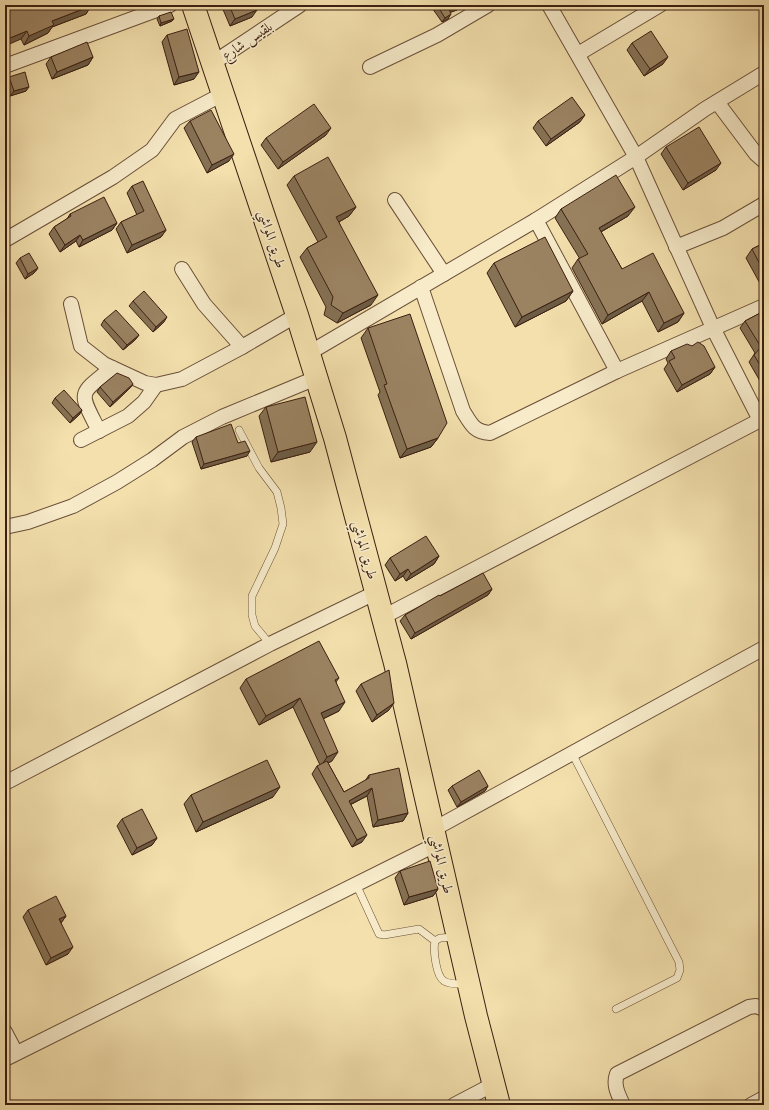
<svg xmlns="http://www.w3.org/2000/svg" width="769" height="1110" font-family="Cardo,Amiri,serif">
<rect width="100%" height="100%" fill="#f3e0ad"/>
<filter id="stains"><feTurbulence type="fractalNoise" baseFrequency=".005" numOctaves="4"/><feColorMatrix values="0 0 0 0 .2 0 0 0 0 .09 0 0 0 0 .02 0 0 0 .5 -.17"/></filter>
<radialGradient id="worn" r=".72"><stop offset=".6" stop-color="#630" stop-opacity="0"/><stop offset="1" stop-color="#630" stop-opacity=".3"/></radialGradient>
<g fill="none" stroke-linecap="round" stroke-linejoin="round">
<defs>
<g id="service">
<polyline points="239,430 259,468 277,492 281,508 283,524 275,548 252,596 252,615 255,626 270,644"/>
<polyline points="572,753 679,962 680,970 677,978 616,1009"/>
<polyline points="356,884 379,934 384,935 419,929 435,941 440,938 456,937"/>
<path d="M435,941c-2,9 1,35 9,40 6,4 16,3 23,3"/>
</g>
<g id="minor">
<polyline points="549,5 636,157 713,328 760,420"/>
<polyline points="578,54 660,5"/>
<polyline points="213,63 300,5"/>
<polyline points="5,66 170,5"/>
<polyline points="370,67 437,35 488,5"/>
<polyline points="717,102 756,154 764,161"/>
<polyline points="395,200 444,274"/>
<polyline points="536,220 617,371"/>
<polyline points="5,240 113,177 152,150 175,119 223,94"/>
<polyline points="676,247 723,228 764,204"/>
<polyline points="182,269 204,304 242,347"/>
<path d="M421,287l42,124c8,13 11,21 27,22l127,-62 147,-65"/>
<polyline points="71,304 81,346 104,364 145,383 156,385 182,379 242,347 297,315"/>
<polyline points="309,353 536,220 636,157 705,109 764,73"/>
<path d="M99,431c-20,-40 -22,-35 13,-63"/>
<polyline points="81,440 128,416 144,402 156,385"/>
<polyline points="5,527 28,522 73,506 117,482 152,460 183,437 222,417 316,378"/>
<polyline points="383,617 764,418"/>
<polyline points="5,783 270,644 377,592"/>
<polyline points="434,829 764,648"/>
<polyline points="5,1032 16,1053"/>
<polyline points="5,1059 437,844"/>
<polyline points="454,1105 494,1084"/>
<path d="M623,1105c-5,-11 -10,-20 -6,-31l132,-67 7,-1 8,3"/>
<polyline points="751,1105 764,1098"/>
</g>
<polyline id="primary" points="193,5 297,315 335,438 395,663 476,1016 499,1105"/>
</defs>
<use href="#service" stroke="#6a4f38" stroke-width="8"/>
<use href="#minor" stroke="#6a4f38" stroke-width="16"/>
<use href="#primary" stroke="#3c1f11" stroke-width="24"/>
<use href="#service" stroke="#f7ebca" stroke-width="7"/>
<use href="#minor" stroke="#f7ebca" stroke-width="14"/>
<use href="#primary" stroke="#f3e0ad" stroke-width="22"/>
</g>
<g fill="#857154" stroke="#3c1f11">
<polygon points="21,5 91,6 86,14 52,27 48,33 24,45 21,39"/>
<polygon points="224,5 255,5 252,17 230,26 222,7"/>
<polygon points="430,5 460,5 457,10 450,12 448,19 442,22"/>
<polygon points="159,16 174,19 172,21 160,26 157,19"/>
<polygon points="167,35 194,79 174,85 162,42"/>
<polygon points="632,43 663,64 644,76 627,50"/>
<polygon points="51,57 93,57 88,65 52,79 46,64"/>
<polygon points="9,77 26,91 10,96 6,81"/>
<polygon points="190,121 229,161 207,173 184,128"/>
<polygon points="538,121 580,122 546,146 533,128"/>
<polygon points="326,135 278,169 261,145 266,138"/>
<polygon points="666,147 716,170 683,190 661,154"/>
<polygon points="294,176 356,207 349,216 339,222 371,305 337,323 324,315 326,307 300,257 307,248 318,242 287,185"/>
<polygon points="132,186 166,230 161,237 127,253 116,229 121,222 137,215 127,193"/>
<polygon points="561,209 628,216 601,232 622,269 684,313 678,322 658,332 642,301 602,324 572,268 578,259 580,259 555,218"/>
<polygon points="70,214 117,223 112,230 79,247 76,241 60,252 49,234 54,227 67,219"/>
<polygon points="764,243 764,288 763,289 746,258 752,249"/>
<polygon points="20,258 38,268 34,273 25,279 16,263"/>
<polygon points="494,263 573,291 566,301 515,327 487,273"/>
<polygon points="133,301 164,322 153,332 129,306"/>
<polygon points="764,311 764,388 749,362 755,353 740,328 745,321"/>
<polygon points="104,320 139,335 135,340 123,350 101,325"/>
<polygon points="368,328 438,438 431,447 400,458 378,395 380,392 361,338"/>
<polygon points="671,351 715,367 710,374 677,392 664,369 668,363 666,359"/>
<polygon points="133,384 130,388 110,407 97,392 100,387"/>
<polygon points="55,398 82,410 79,415 70,423 52,403"/>
<polygon points="266,407 310,452 271,462 259,416"/>
<polygon points="196,437 238,443 247,456 201,469 192,442"/>
<polygon points="439,556 434,564 406,581 403,576 395,581 385,565 390,558"/>
<polygon points="492,589 488,595 411,639 400,621 405,615 440,596"/>
<polygon points="339,678 336,682 339,711 323,719 332,761 328,763 344,792 365,781 369,775 408,813 403,821 373,827 367,796 350,805 362,842 352,847 312,774 317,766 320,765 293,707 259,725 240,688 246,679"/>
<polygon points="361,684 389,710 372,722 356,691"/>
<polygon points="452,786 488,786 485,791 457,807 448,790"/>
<polygon points="191,795 273,797 196,832 184,804"/>
<polygon points="122,819 157,838 152,845 132,855 117,826"/>
<polygon points="400,871 438,889 433,896 404,905 395,878"/>
<polygon points="28,910 66,916 61,923 68,954 46,965 23,917"/>
</g>
<g fill="#6c5c45" stroke="#3c1f11">
<polygon points="460,5 457,10 446,14 449,9"/>
<polygon points="91,6 86,14 52,27 48,33 24,45 29,36 52,21"/>
<polygon points="257,10 252,17 230,26 235,19"/>
<polygon points="451,14 448,19 442,22 445,18"/>
<polygon points="174,19 172,21 160,26 161,23"/>
<polygon points="27,31 21,39 5,46 5,40"/>
<polygon points="93,57 88,65 52,79 57,72"/>
<polygon points="668,57 663,64 644,76 650,69"/>
<polygon points="199,72 194,79 174,85 179,77"/>
<polygon points="29,87 26,91 10,96 14,91"/>
<polygon points="585,115 580,122 546,146 551,139"/>
<polygon points="331,128 326,135 278,169 283,162"/>
<polygon points="234,154 229,161 207,173 212,165"/>
<polygon points="721,163 716,170 683,190 688,183"/>
<polygon points="356,207 349,216 330,227 336,217"/>
<polygon points="635,207 628,216 592,237 599,228"/>
<polygon points="117,223 112,230 79,247 83,240"/>
<polygon points="166,230 161,237 127,253 132,245"/>
<polygon points="80,235 76,241 60,252 65,245"/>
<polygon points="38,268 34,273 25,279 28,274"/>
<polygon points="573,291 566,301 515,327 522,317"/>
<polygon points="649,292 642,301 602,324 608,315"/>
<polygon points="378,295 371,305 337,323 343,313"/>
<polygon points="684,313 678,322 658,332 664,323"/>
<polygon points="167,317 164,322 153,332 156,327"/>
<polygon points="139,335 135,340 123,350 127,345"/>
<polygon points="715,367 710,374 677,392 682,385"/>
<polygon points="133,384 130,388 110,407 113,402"/>
<polygon points="82,410 79,415 70,423 73,418"/>
<polygon points="438,438 431,447 400,458 407,449"/>
<polygon points="317,442 310,452 271,462 278,452"/>
<polygon points="250,451 247,456 201,469 204,464"/>
<polygon points="439,556 434,564 406,581 411,574"/>
<polygon points="408,569 403,576 395,581 400,574"/>
<polygon points="492,589 488,595 411,639 415,633"/>
<polygon points="300,698 293,707 259,725 266,716"/>
<polygon points="345,702 339,711 314,723 321,713"/>
<polygon points="394,703 389,710 372,722 377,715"/>
<polygon points="338,752 332,761 321,766 327,757"/>
<polygon points="488,786 485,791 457,807 461,802"/>
<polygon points="280,787 273,797 196,832 203,822"/>
<polygon points="372,788 367,796 343,808 349,801"/>
<polygon points="408,813 403,821 373,827 378,820"/>
<polygon points="367,835 362,842 352,847 357,840"/>
<polygon points="157,838 152,845 132,855 137,848"/>
<polygon points="438,889 433,896 404,905 409,897"/>
<polygon points="66,916 61,923 59,919"/>
<polygon points="73,947 68,954 46,965 51,958"/>
</g>
<g fill="#9b8362" stroke="#3c1f11">
<polygon points="21,5 91,5 91,6 52,21 54,25 29,36 27,31 5,40 5,12"/>
<polygon points="229,5 255,5 257,10 235,19"/>
<polygon points="437,5 460,5 449,9 451,14 445,18"/>
<polygon points="171,12 174,19 161,23 159,16"/>
<polygon points="187,29 199,72 179,77 167,35"/>
<polygon points="651,31 668,57 650,69 632,43"/>
<polygon points="87,42 93,57 57,72 51,57"/>
<polygon points="25,72 29,87 14,91 9,77"/>
<polygon points="572,97 585,115 551,139 538,121"/>
<polygon points="314,104 331,128 283,162 266,138"/>
<polygon points="211,110 234,154 212,165 190,121"/>
<polygon points="699,127 721,163 688,183 666,147"/>
<polygon points="328,157 356,207 336,217 378,295 343,313 331,305 333,297 307,248 327,237 294,176"/>
<polygon points="616,175 635,207 599,228 622,269 653,253 684,313 664,323 649,292 608,315 578,259 588,254 561,209"/>
<polygon points="143,181 166,230 132,245 121,222 144,211 132,186"/>
<polygon points="104,197 117,223 83,240 80,235 65,245 54,227 71,216 70,214"/>
<polygon points="545,237 573,291 522,317 494,263"/>
<polygon points="764,243 764,272 752,249"/>
<polygon points="29,253 38,268 28,274 20,258"/>
<polygon points="144,291 167,317 156,327 133,301"/>
<polygon points="116,310 139,335 127,345 104,320"/>
<polygon points="764,311 764,372 754,355 761,347 745,321"/>
<polygon points="410,314 447,423 438,438 407,449 384,385 387,384 368,328"/>
<polygon points="698,342 704,346 715,367 682,385 669,361 675,358 671,351 687,344 692,346"/>
<polygon points="117,373 129,378 133,384 113,402 100,387"/>
<polygon points="64,390 82,410 73,418 55,398"/>
<polygon points="305,397 317,442 278,452 266,407"/>
<polygon points="231,424 238,443 245,441 250,451 204,464 196,437"/>
<polygon points="426,536 439,556 411,574 408,569 400,574 390,558"/>
<polygon points="483,573 492,589 415,633 405,615 439,595 440,596"/>
<polygon points="319,641 339,678 335,680 345,702 321,713 338,752 327,757 300,698 266,716 246,679"/>
<polygon points="389,670 394,703 377,715 361,684"/>
<polygon points="267,760 280,787 203,822 191,795"/>
<polygon points="327,761 344,792 369,778 369,775 399,768 408,813 378,820 372,788 349,801 367,835 357,840 317,766"/>
<polygon points="479,770 488,786 461,802 452,786"/>
<polygon points="142,809 157,838 137,848 122,819"/>
<polygon points="430,861 438,889 409,897 400,871"/>
<polygon points="56,896 66,916 59,919 73,947 51,958 28,910"/>
</g>
<g text-anchor="middle" dominant-baseline="central" stroke-width="3" stroke-linejoin="round" paint-order="stroke">
<g font-size="14" fill="#3c1f11" stroke="#f7ebca">
<text transform="translate(247 41) rotate(-34)">بلقيس شارع</text>
<text transform="translate(272 239) rotate(72)">طريق المواشي</text>
<text transform="translate(365 550) rotate(75)">طريق المواشي</text>
<text transform="translate(442 864) rotate(77)">طريق المواشي</text>
</g>
</g>
<rect width="769" height="1110" fill="none" stroke="#f3e0ad" stroke-width="20"/>
<rect x="6" y="6" width="757" height="1098" fill="none" stroke="#3c1f11" stroke-width="2"/>
<rect x="10" y="10" width="749" height="1090" fill="none" stroke="#3c1f11"/>
<rect width="100%" height="100%" filter="url(#stains)"/>
<rect width="100%" height="100%" fill="url(#worn)"/>
</svg>
